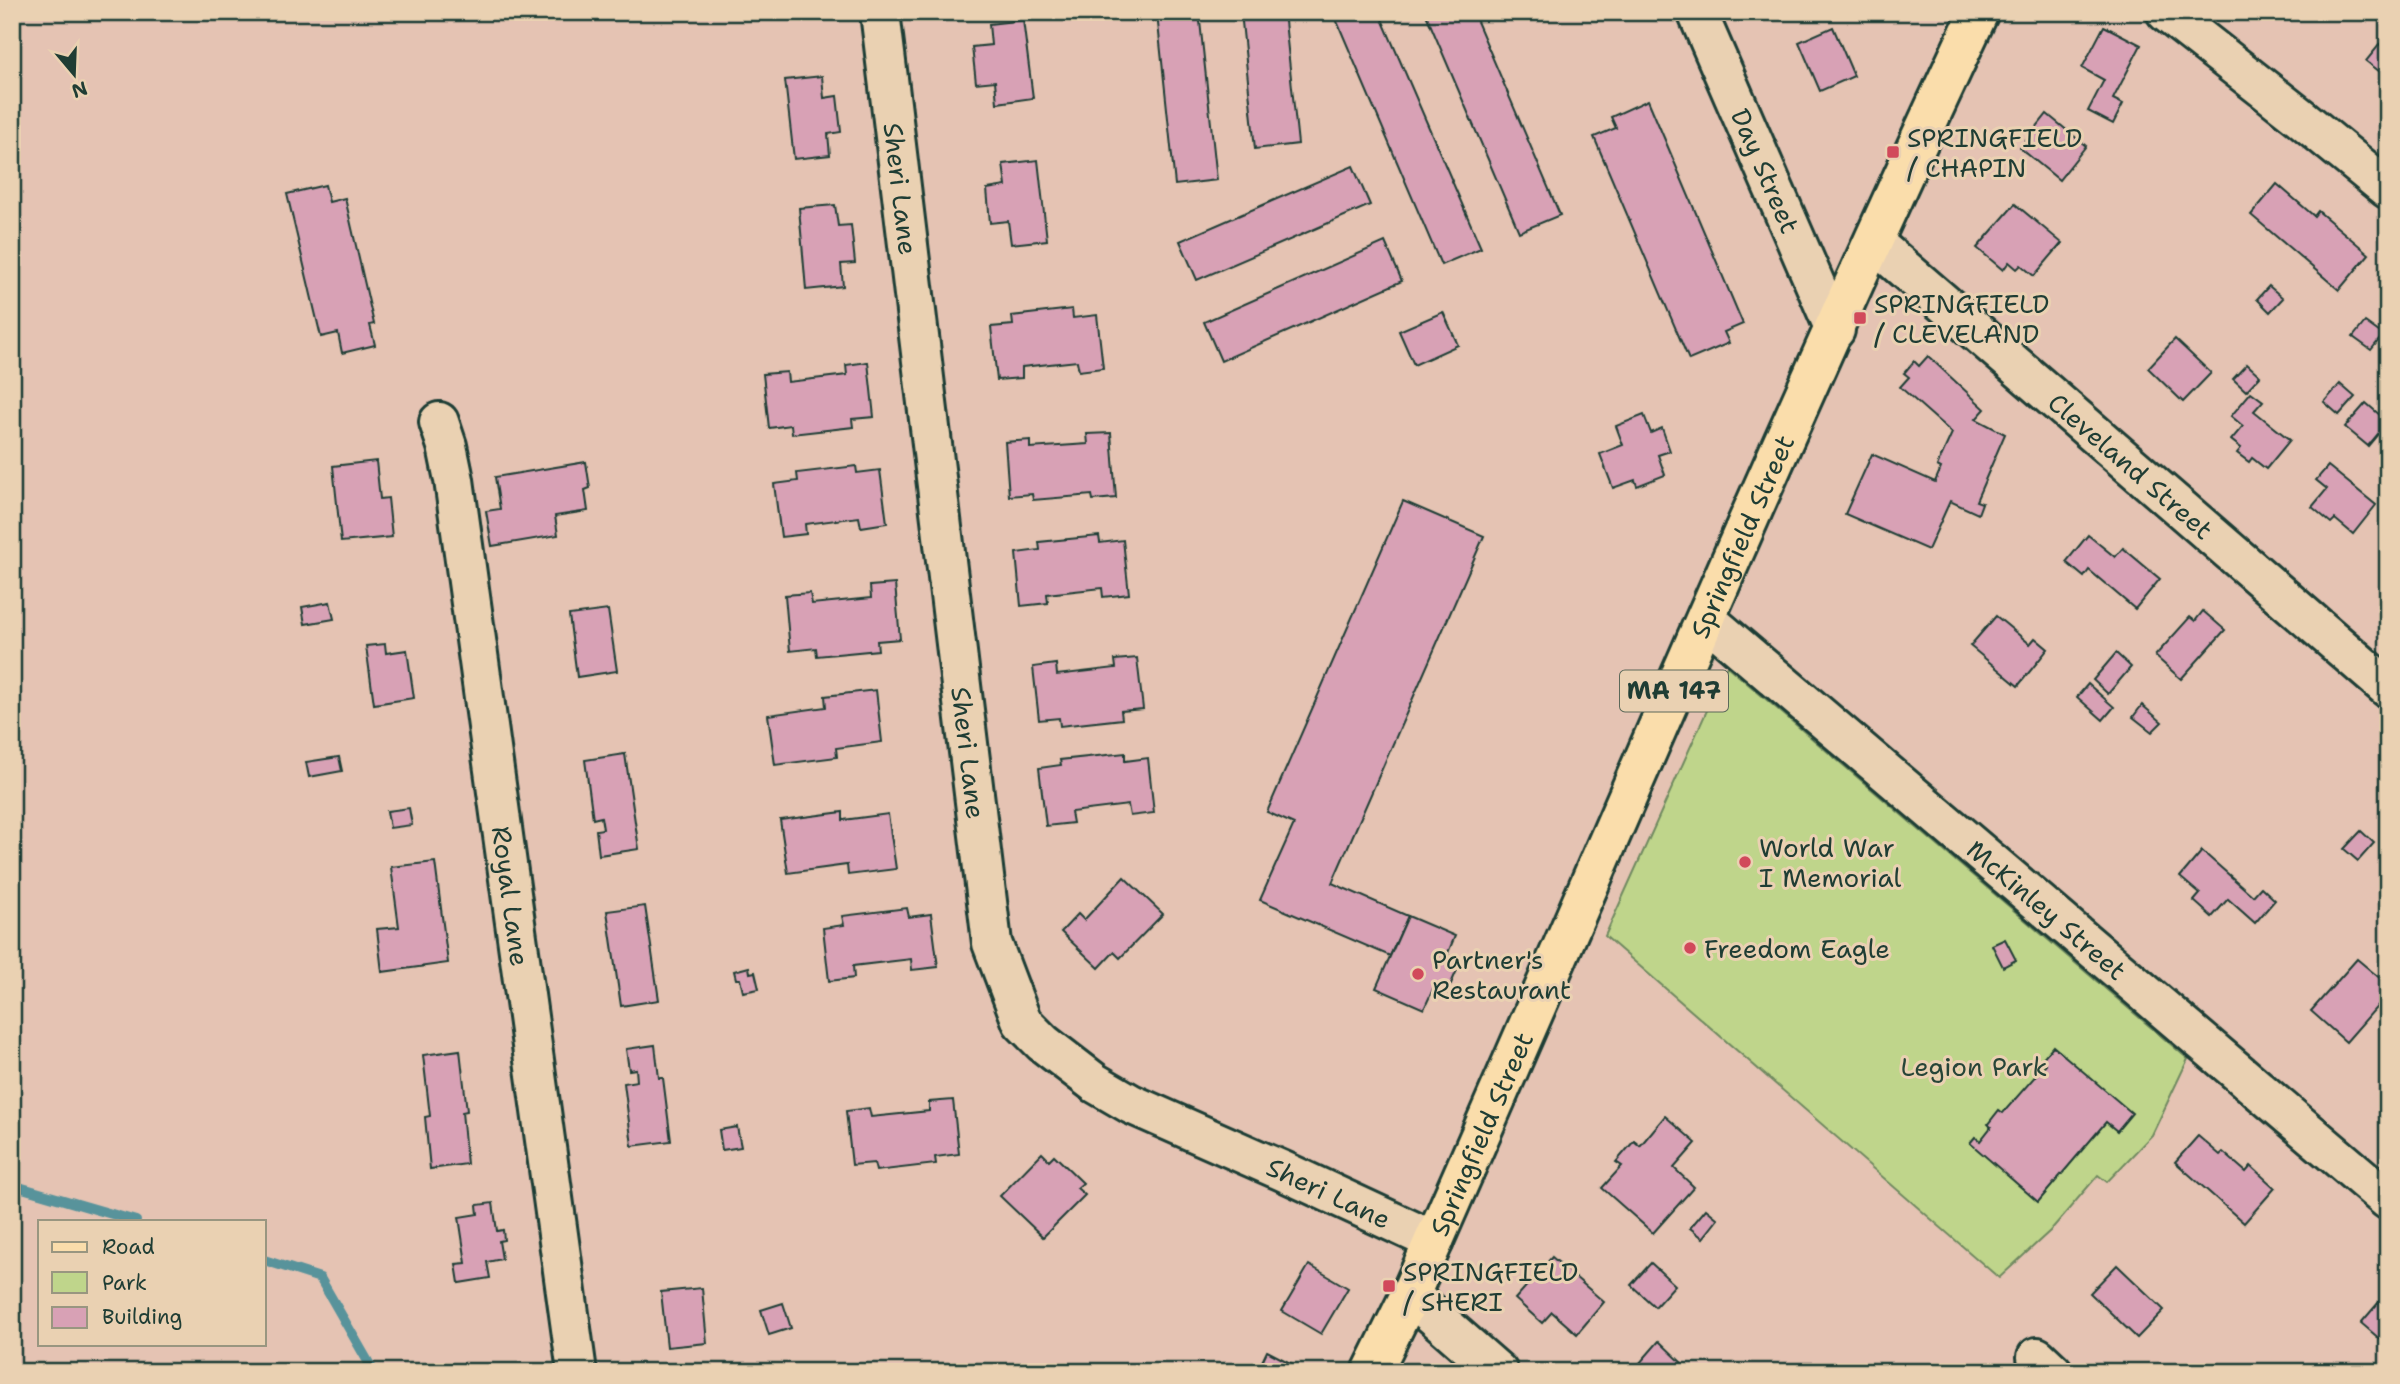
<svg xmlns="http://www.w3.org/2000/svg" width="2400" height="1384" font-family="'Shantell Sans',sans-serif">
<rect width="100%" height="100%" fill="#e5c3b3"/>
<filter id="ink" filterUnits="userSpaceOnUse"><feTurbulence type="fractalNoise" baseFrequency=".0143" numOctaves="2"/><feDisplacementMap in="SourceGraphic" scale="14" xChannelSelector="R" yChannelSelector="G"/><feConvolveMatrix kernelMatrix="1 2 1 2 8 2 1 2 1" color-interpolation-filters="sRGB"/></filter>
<g filter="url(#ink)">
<polygon fill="#bfd58b" stroke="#6f8960" stroke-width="2" points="1727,666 2188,1059 2152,1135 2107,1182 2098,1175 2050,1231 1999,1278 1605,936"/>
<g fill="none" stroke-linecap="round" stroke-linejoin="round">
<g stroke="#59939b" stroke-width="10">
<polyline points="12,1185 136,1221"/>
<polyline points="264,1260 320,1278 374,1372"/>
</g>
</g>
<g fill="#d8a1b5" stroke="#1f3d34" stroke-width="2">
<polygon points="777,12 815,12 815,14 778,18"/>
<polygon points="1174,12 1199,12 1217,180 1175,185 1157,14"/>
<polygon points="1241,12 1284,12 1298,144 1255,149"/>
<polygon points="1333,12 1379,12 1481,248 1441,265"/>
<polygon points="1425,12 1473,12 1560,215 1519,232"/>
<polygon points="1023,20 1033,98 997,103 995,81 976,83 972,47 991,45 989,24"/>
<polygon points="2104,26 2141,45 2113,99 2123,104 2113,124 2088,111 2104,80 2082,68"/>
<polygon points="1833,27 1854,76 1820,91 1799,42"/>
<polygon points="2388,34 2388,78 2366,61"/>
<polygon points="822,76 824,98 837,96 841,132 828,134 830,155 794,159 785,80"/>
<polygon points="1648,100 1743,324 1724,332 1729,343 1689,360 1594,137 1616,128 1611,117"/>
<polygon points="2047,114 2086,146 2059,180 2020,148"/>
<polygon points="1038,160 1047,240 1011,244 1008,221 990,223 987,189 1006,186 1003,164"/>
<polygon points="1353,166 1370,205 1197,280 1180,241"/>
<polygon points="2277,184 2314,216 2318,211 2369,254 2339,290 2251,215"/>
<polygon points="325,185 329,202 345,198 374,324 370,325 375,345 342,353 338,333 321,337 287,194"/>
<polygon points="2015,204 2062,243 2034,276 2021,265 2017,269 2009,262 2003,270 1977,248"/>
<polygon points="835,205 838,226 851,225 855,263 841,264 843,286 806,290 799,208"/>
<polygon points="1385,242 1402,281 1221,361 1204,322"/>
<polygon points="2269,286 2283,298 2270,312 2257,299"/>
<polygon points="1072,309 1073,318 1097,315 1103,368 1079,371 1077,361 1022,367 1022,378 997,380 991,327 1013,325 1012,316"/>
<polygon points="1443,312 1458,345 1414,365 1399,331"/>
<polygon points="2365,322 2383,335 2371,350 2353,337"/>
<polygon points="2175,339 2211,373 2183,402 2148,368"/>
<polygon points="1928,356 1985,409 1976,419 2005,434 1976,501 1982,503 1978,514 1950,501 1928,550 1845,514 1872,454 1935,482 1941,468 1937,466 1952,433 1900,387 1909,377 1904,373 1914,361 1919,366"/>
<polygon points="868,362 874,417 852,419 853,427 792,434 791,425 769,428 763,374 787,372 788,382 847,375 846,365"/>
<polygon points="2247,364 2260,376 2246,391 2233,379"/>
<polygon points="2340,384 2355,397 2339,415 2324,402"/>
<polygon points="2251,392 2263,401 2254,411 2290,440 2266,469 2252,458 2249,462 2237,453 2241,448 2231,440 2243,426 2231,416"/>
<polygon points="2366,403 2388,422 2368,446 2345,427"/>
<polygon points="1644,415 1651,433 1662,428 1670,451 1658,455 1665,475 1637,486 1635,480 1613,488 1600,454 1623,445 1616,426"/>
<polygon points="1111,433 1116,498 1093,500 1092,495 1033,500 1032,494 1009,496 1005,442 1030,440 1030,448 1088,444 1087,434"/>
<polygon points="376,461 380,499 388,498 392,537 341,542 333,466"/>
<polygon points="586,462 590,488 585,490 588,511 555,516 558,535 492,546 486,511 500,509 495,477"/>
<polygon points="856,466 857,473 880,470 887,523 861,527 859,517 805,524 806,534 781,537 774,484 798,481 797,473"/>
<polygon points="2328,466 2376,505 2353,534 2335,519 2331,523 2312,507 2327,489 2316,480"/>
<polygon points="1403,501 1484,536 1332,883 1408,916 1390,956 1260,900 1294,824 1267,812"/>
<polygon points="2088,535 2115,557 2123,548 2160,579 2135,609 2089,570 2084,577 2066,562"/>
<polygon points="1099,536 1100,543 1123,540 1129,594 1103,597 1102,588 1047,594 1048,603 1021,606 1016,553 1040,550 1039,542"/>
<polygon points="895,584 900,639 877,641 878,650 817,656 816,648 790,651 785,595 810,593 812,604 871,598 870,586"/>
<polygon points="330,602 334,619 305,624 302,607"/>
<polygon points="608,610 617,671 577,677 569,615"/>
<polygon points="2203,611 2225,630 2181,679 2155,656 2190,617 2195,621"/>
<polygon points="1996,616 2030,644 2035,638 2048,649 2018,686 1970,646"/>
<polygon points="385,644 386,653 407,650 414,698 374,704 366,646"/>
<polygon points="2116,653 2131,667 2108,694 2093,680"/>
<polygon points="1137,658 1143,709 1121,711 1122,719 1060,726 1059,718 1039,720 1033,667 1056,664 1057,675 1116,668 1115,660"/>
<polygon points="2088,684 2114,707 2103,720 2077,697"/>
<polygon points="876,690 882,742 836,748 837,757 775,765 768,715 826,707 825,696"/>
<polygon points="2142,705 2162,722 2152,732 2133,717"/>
<polygon points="1125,753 1125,761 1148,758 1154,813 1130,816 1128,805 1071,812 1073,823 1046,826 1039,768 1061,765 1060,760"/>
<polygon points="625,754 639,849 599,855 596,830 603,829 601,817 593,819 585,760"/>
<polygon points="339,757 342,771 309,777 306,762"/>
<polygon points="409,808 412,825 390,828 387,811"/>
<polygon points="843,812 843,820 888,814 896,869 848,875 847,865 788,873 780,820"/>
<polygon points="2361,831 2374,843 2358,861 2344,849"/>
<polygon points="2202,851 2253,896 2261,887 2275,900 2255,923 2228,899 2212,917 2194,901 2200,894 2180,877"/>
<polygon points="435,862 448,963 382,972 377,929 399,927 391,867"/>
<polygon points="1124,877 1163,914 1120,958 1114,952 1099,968 1061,932 1078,914 1084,920"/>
<polygon points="645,906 659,1000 621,1006 607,911"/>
<polygon points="907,908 909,917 931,914 938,967 912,970 911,959 853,966 854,978 829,981 823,928 844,925 842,916"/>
<polygon points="1408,916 1455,936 1447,955 1461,961 1447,993 1434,987 1424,1009 1376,988"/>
<polygon points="2005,939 2016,960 2003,967 1992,945"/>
<polygon points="2357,959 2388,985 2388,994 2346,1042 2311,1011"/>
<polygon points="749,967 750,973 755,972 759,989 743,992 740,979 736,979 734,971"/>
<polygon points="655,1045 659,1078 663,1078 671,1141 632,1146 624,1083 637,1081 636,1069 629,1070 626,1049"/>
<polygon points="2053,1046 2132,1113 2117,1131 2106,1122 2038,1202 1970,1143 1975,1137 1980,1141 1991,1127 1988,1124 1999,1110 2003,1113 2046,1064 2041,1060"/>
<polygon points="460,1050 467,1111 462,1112 467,1164 430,1169 425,1117 430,1116 423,1055"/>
<polygon points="953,1100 959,1154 935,1157 936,1164 876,1171 874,1163 852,1165 846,1111 869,1108 871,1117 929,1111 929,1102"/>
<polygon points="1665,1116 1696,1143 1674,1168 1694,1187 1653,1233 1602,1188 1622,1166 1616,1162 1634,1141 1640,1146"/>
<polygon points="737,1127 741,1147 722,1150 719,1130"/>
<polygon points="2198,1136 2220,1155 2223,1152 2246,1172 2251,1166 2275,1188 2244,1223 2175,1162"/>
<polygon points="1042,1153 1049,1160 1054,1155 1083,1183 1077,1188 1085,1195 1043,1237 1000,1196"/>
<polygon points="493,1203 497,1231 503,1230 504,1240 499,1241 502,1259 487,1262 490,1278 459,1283 456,1264 466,1263 459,1217 478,1214 477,1205"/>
<polygon points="1706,1209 1718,1219 1703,1238 1690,1228"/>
<polygon points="1552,1257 1604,1302 1577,1334 1552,1312 1542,1323 1515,1299"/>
<polygon points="1651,1263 1675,1285 1655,1307 1631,1285"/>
<polygon points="1309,1265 1348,1288 1321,1334 1282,1311"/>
<polygon points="2117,1265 2164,1310 2137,1338 2090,1293"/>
<polygon points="702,1288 707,1343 667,1347 661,1292"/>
<polygon points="2385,1295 2388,1298 2388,1346 2361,1323"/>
<polygon points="783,1303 791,1328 769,1335 761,1310"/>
<polygon points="1659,1341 1682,1363 1678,1368 1682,1372 1632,1372"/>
<polygon points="1267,1351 1306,1371 1305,1372 1257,1372"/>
</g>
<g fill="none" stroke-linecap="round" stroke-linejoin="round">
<defs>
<g id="minor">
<path id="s1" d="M880,12l112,931 30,79 21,21 52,40 36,21 152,67 151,70"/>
<path id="s2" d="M1697,12l138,318"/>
<polyline points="2166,12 2300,117 2388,189"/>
<path id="s3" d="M1874,243l514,445"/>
<path id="s4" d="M439,422l8,24 7,34 123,892"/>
<path id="s5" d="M1706,619l682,581"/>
<polyline points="1410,1295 1498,1372"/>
<polyline points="2037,1357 2053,1372"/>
</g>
<g id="major">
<path id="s6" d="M1372,1372l38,-77c189,-428 370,-860 569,-1283"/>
</g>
</defs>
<use href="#minor" stroke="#1f3d34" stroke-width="44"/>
<use href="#major" stroke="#1f3d34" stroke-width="44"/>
<use href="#minor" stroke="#ead1b2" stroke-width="38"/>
<use href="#major" stroke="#faddab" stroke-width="38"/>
</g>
</g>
<g fill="#d1495b" stroke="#ead1b2" stroke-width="2.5">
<rect x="1886" y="145" width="14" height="14" rx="3.5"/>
<rect x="1853" y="311" width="14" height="14" rx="3.5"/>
<circle cx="1745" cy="862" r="7"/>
<circle cx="1690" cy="948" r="7"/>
<circle cx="1418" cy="974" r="7"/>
<rect x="1382" y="1279" width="14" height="14" rx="3.5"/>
</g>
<g text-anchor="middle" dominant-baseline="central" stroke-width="6" stroke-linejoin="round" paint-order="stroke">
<rect fill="#ead1b2" stroke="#5c695a" stroke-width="2" x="1620" y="670.5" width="108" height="41" rx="5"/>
<g font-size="24" font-weight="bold" fill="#1f3d34">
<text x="1674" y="691">MA 147</text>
</g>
<g font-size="26" fill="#1f3d34" stroke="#ead1b2" text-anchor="start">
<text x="1907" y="137">SPRINGFIELD<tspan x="1907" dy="30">/ CHAPIN</tspan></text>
<text x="1874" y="303">SPRINGFIELD<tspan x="1874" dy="30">/ CLEVELAND</tspan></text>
<text x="1759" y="847">World War<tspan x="1759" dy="30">I Memorial</tspan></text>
<text x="1704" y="948">Freedom Eagle</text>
<text x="1432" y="959">Partner's<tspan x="1432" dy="30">Restaurant</tspan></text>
<text x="1403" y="1271">SPRINGFIELD<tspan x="1403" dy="30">/ SHERI</tspan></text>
</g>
<g font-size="26" fill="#1f3d34" stroke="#ead1b2">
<text stroke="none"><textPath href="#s2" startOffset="173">Day Street</textPath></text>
<text stroke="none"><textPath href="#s1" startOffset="178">Sheri Lane</textPath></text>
<text stroke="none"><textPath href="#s3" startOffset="340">Cleveland Street</textPath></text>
<text stroke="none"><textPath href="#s6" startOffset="914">Springfield Street</textPath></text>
<text stroke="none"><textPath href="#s1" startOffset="746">Sheri Lane</textPath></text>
<text stroke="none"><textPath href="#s4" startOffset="480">Royal Lane</textPath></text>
<text stroke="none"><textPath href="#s5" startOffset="448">McKinley Street</textPath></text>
<text stroke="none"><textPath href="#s6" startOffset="262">Springfield Street</textPath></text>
<text stroke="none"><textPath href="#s1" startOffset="1376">Sheri Lane</textPath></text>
</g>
<g font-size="26" fill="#274538" stroke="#ead1b2">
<text x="1974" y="1066">Legion Park</text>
</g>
</g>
<rect width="2400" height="1384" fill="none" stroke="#ead1b2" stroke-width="42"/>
<rect x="21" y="21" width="2358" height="1342" fill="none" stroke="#1f3d34" stroke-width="2.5" filter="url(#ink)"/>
<rect x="38" y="1220" width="228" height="126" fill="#ead1b2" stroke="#999680" stroke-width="2"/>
<rect x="52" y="1242" width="35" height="10" fill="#faddab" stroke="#999680" stroke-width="2"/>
<text x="102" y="1254" font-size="21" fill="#1f3d34">Road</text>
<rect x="52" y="1272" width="35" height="21" fill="#bfd58b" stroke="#999680" stroke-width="2"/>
<text x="102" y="1290" font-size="21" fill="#1f3d34">Park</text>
<rect x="52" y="1307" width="35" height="21" fill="#d8a1b5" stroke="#999680" stroke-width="2"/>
<text x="102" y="1324" font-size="21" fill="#1f3d34">Building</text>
<g transform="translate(74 74) rotate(161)" stroke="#ead1b2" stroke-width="5" paint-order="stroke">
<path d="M0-5L12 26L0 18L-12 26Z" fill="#1f3d34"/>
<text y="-10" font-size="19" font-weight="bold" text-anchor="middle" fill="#1f3d34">N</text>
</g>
</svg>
